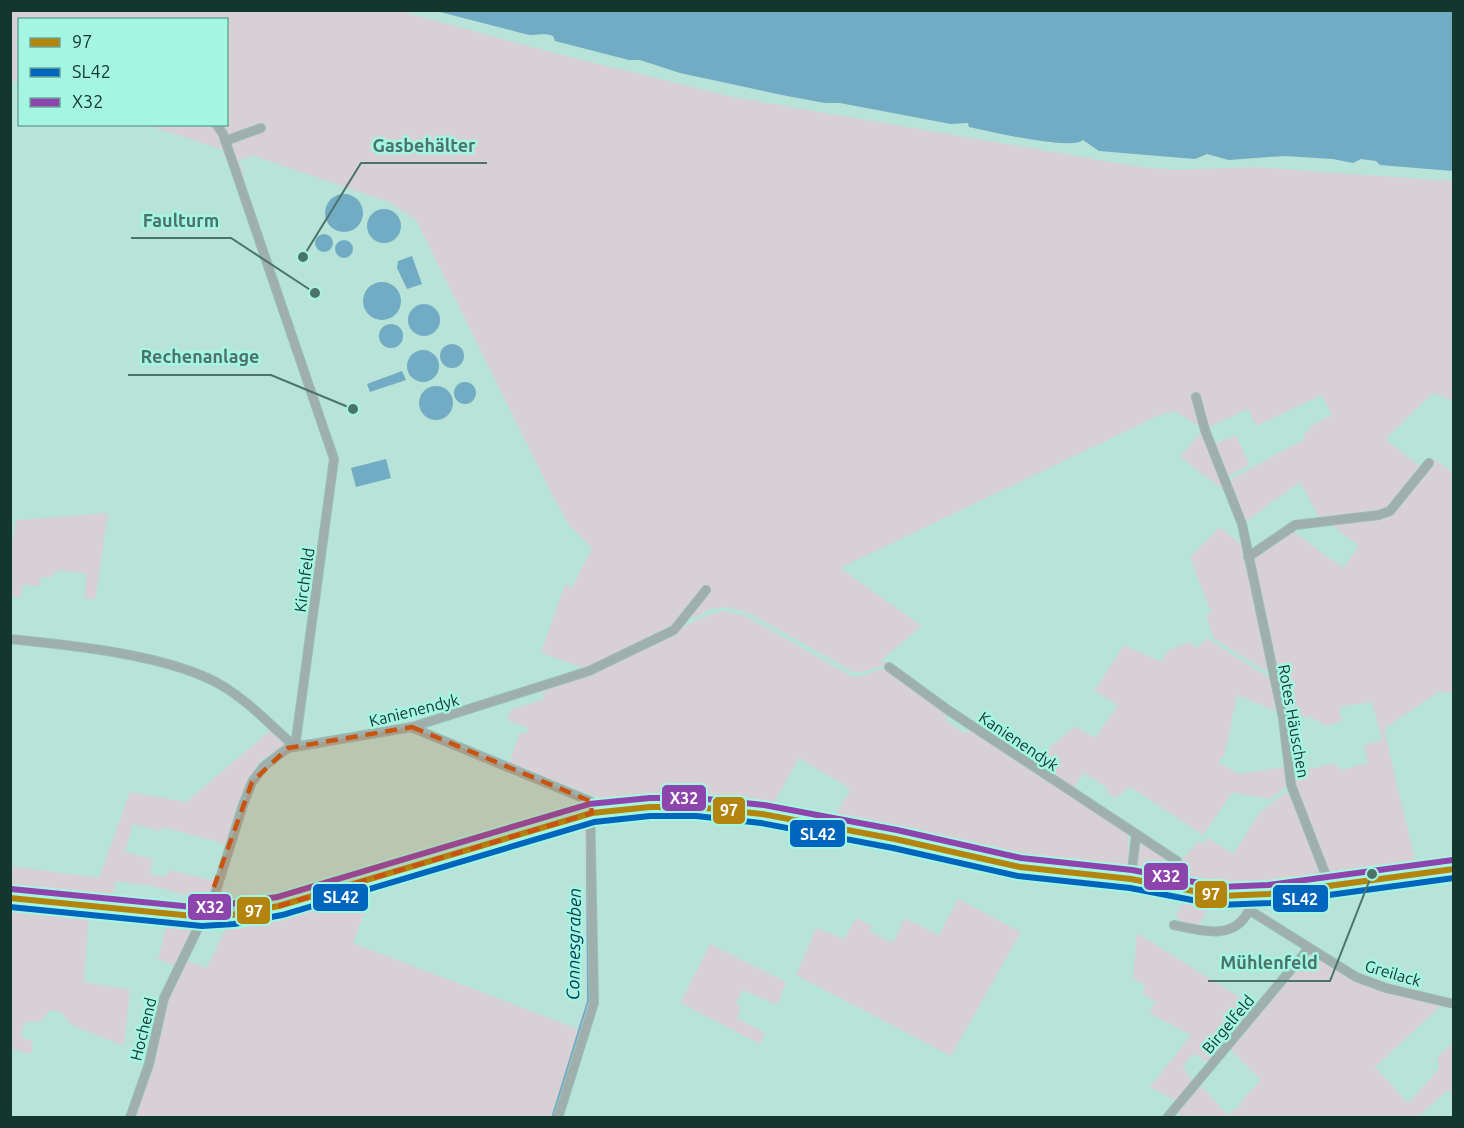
<svg xmlns="http://www.w3.org/2000/svg" width="1464" height="1128" font-family="Ubuntu,sans-serif">
<rect width="100%" height="100%" fill="#b7e3d8"/>
<g fill="#d7d0d4" fill-rule="evenodd">
<path d="M10,11h390l154,42 179,44 408,70 34,3 78,-3 200,14v220l-20,-8 -48,46 37,29 -37,43 -65,8 -20,-37 -55,40 -16,-38 3,-5 74,-41 -3,-4 8,-5 -1,-3 22,-11 -10,-20 -66,31 -8,-17 -41,19h-6l-26,-17 -13,3 -322,154 82,58 -41,34 8,6c-13,-2 -23,8 -35,6l-107,-60 -20,-5 -17,2 -16,9h-7l-16,11 -83,40 -47,-16 24,-69 7,3 20,-39 -22,-22 -17,-29 -137,-277 -27,-18 -135,-46 -15,4 5,16 -10,3 -7,-20 -4,-4 1,-5 -78,-25 80,-1v-104h-206l-1,62 -8,-1z"/>
<polygon points="1202,431 1224,490 1180,457"/>
<polygon points="1236,435 1249,465 1226,477 1213,445"/>
<polygon points="1435,459 1453,473 1453,690 1445,694 1440,691 1384,729 1415,860 1453,854 1453,864 1366,874 1336,881 1329,875 1297,792 1293,773 1334,763 1341,770 1368,763 1364,745 1382,740 1372,702 1339,707 1342,721 1327,726 1310,717 1297,716 1296,713 1285,714 1253,558 1293,531 1343,568 1359,546 1329,523 1394,510"/>
<polygon points="108,513 95,600 84,598 87,574 58,570 49,578 41,577 39,587 23,584 21,597 11,596 10,556 16,520"/>
<polygon points="1220,527 1243,546 1269,669 1265,670 1213,638 1206,615 1211,613 1190,557"/>
<path d="M723,611l21,4 107,61c14,3 24,-8 38,-7l61,44 -5,7 21,14 5,-7 149,98 8,11 1,29 -10,10 -89,-11 -221,-46 -1,-5 26,4 17,-28 -52,-31 -27,48 27,5 -5,5 -25,-4 2,-6 -88,-10 -85,2 -89,-35 11,-31 6,2 2,-6 -21,-8 4,-10 33,-11 -2,-7c34,-13 66,-26 99,-42 25,-12 55,-33 82,-39z"/>
<polygon points="1206,638 1271,679 1278,712 1237,695 1225,754 1218,762 1239,774 1284,767 1288,785 1270,799 1232,793 1203,835 1130,787 1115,798 1105,791 1107,787 1083,773 1072,790 1036,766 1050,747 1075,726 1095,738 1118,705 1094,691 1124,645 1162,662 1167,651 1189,642 1198,648"/>
<polygon points="271,730 286,745 260,761 238,804 226,844 162,827 161,831 133,824 125,852 153,859 150,874 163,877 171,870 214,881 207,901 153,886 116,881 112,897 11,885 10,866 99,878 130,792 186,802"/>
<polygon points="1285,793 1290,794 1322,877 1320,883 1266,891 1222,892 1140,878 1136,872 1138,846 1145,842 1178,864 1199,841 1204,844 1208,838 1233,854 1260,812"/>
<polygon points="585,800 588,803 587,808 282,902 245,911 214,911 214,907 249,902 279,894"/>
<path d="M575,822l6,3 8,8 1,168 -37,116 -419,1 34,-120 19,-37 20,7 20,-42h-23l4,-4 32,-3 27,-6zM574,825l8,3 3,10 2,162 -9,29 -225,-86 22,-60z"/>
<polygon points="1453,871 1453,875 1316,896 1316,891"/>
<polygon points="1189,894 1236,900 1242,905 1243,911 1214,900 1197,927 1187,925 1176,916"/>
<polygon points="958,899 1021,932 951,1056 796,975 816,928 844,939 856,918 872,926 869,931 893,943 905,918 939,935"/>
<polygon points="10,905 89,913 84,982 130,990 124,1046 72,1025 61,1012 50,1010 40,1022 25,1022 21,1034 24,1039 33,1041 31,1054 11,1049"/>
<polygon points="167,923 195,927 176,966 158,959"/>
<polygon points="1137,933 1255,1007 1209,1063 1194,1053 1183,1066 1193,1082 1177,1101 1150,1087 1191,1035 1149,1013 1155,1002 1142,993 1146,986 1133,978"/>
<polygon points="710,944 786,982 777,1005 743,990 736,1004 741,1007 737,1018 765,1033 760,1044 680,1003"/>
<polygon points="1308,952 1356,980 1444,1003 1375,1067 1408,1103 1439,1069 1438,1056 1453,1043 1453,1095 1448,1090 1418,1117 1188,1118 1174,1112 1198,1083 1228,1115 1242,1104 1241,1101 1261,1080 1229,1048"/>
</g>
<g fill="#71acc4">
<path d="M436,11h1017v160l-73,-6 -4,-4 -15,-2 -8,4 -20,-4 -49,-3 -55,4 -22,-6 -12,5 -96,-8 -16,-11c-11,11 -95,-9 -114,-13l-1,-4 -17,1 -111,-21h-15l-38,-7 -107,-23 -40,-13h-11l-74,-19 -2,-5c-13,-4 -16,1 -28,-2z"/>
<circle cx="344" cy="213" r="19"/>
<circle cx="384" cy="226" r="17"/>
<circle cx="324" cy="243" r="9"/>
<circle cx="344" cy="249" r="9"/>
<polygon points="412,256 422,284 407,289 397,268 398,261"/>
<circle cx="382" cy="301" r="19"/>
<circle cx="424" cy="320" r="16"/>
<circle cx="391" cy="336" r="12"/>
<circle cx="452" cy="356" r="12"/>
<circle cx="423" cy="366" r="16"/>
<polygon points="402,371 406,380 370,392 367,384"/>
<circle cx="465" cy="393" r="11"/>
<circle cx="436" cy="403" r="17"/>
<polygon points="386,459 391,478 356,487 351,468"/>
</g>
<g fill="none" stroke-linecap="round" stroke-linejoin="round">
<polyline stroke="#71acc4" stroke-width="2" points="552,1118 588,1001 587,838"/>
<defs>
<g id="minor">
<polyline points="216,124 223,134 334,459 295,747"/>
<polyline points="225,141 261,128"/>
<polyline points="1196,397 1205,430 1242,524 1283,718 1291,785 1330,886"/>
<polyline points="1248,557 1295,525 1379,515 1390,511 1429,463"/>
<path d="M10,639c60,6 160,16 211,46 27,16 51,41 74,62"/>
<polyline points="889,667 948,710 1177,861"/>
<polyline points="413,728 590,801 594,1003 558,1118"/>
<polyline points="1131,879 1136,835"/>
<polyline points="1248,896 1249,910 1356,977 1386,988 1454,1004"/>
<path d="M1174,925c27,6 61,16 75,-15"/>
<polyline points="130,1118 149,1064 164,998 216,891 243,805 252,782 264,766 288,748 412,727 589,671 674,630 706,590"/>
<polyline points="1167,1118 1309,948"/>
</g>
<polyline id="major" points="10,898 203,917 232,915 279,906 592,813 650,807 696,807 762,814 895,839 1020,867 1131,879 1219,896 1269,894 1454,869"/>
</defs>
<use href="#minor" stroke="#99bdb4" stroke-width="10"/>
<use href="#major" stroke="#99bdb4" stroke-width="14"/>
<use href="#minor" stroke="#9fafab" stroke-width="8"/>
<use href="#major" stroke="#8fa8a2" stroke-width="10"/>
<defs>
<polyline id="bus-1" points="10,898 203,917 232,915 279,906 592,813 650,807 696,807 762,814 895,839 1020,867 1131,879 1219,896 1269,894 1454,869"/>
<polyline id="bus-2" points="10,907 202,926 234,924 282,915 594,822 650,816 696,816 761,823 893,848 1018,876 1130,888 1218,905 1270,903 1454,878"/>
<polyline id="bus-3" points="11,889 203,908 277,897 589,804 650,798 697,798 764,805 897,830 1021,858 1132,870 1220,887 1268,885 1453,860"/>
</defs>
<use href="#bus-1" stroke="#a4f6e2" stroke-width="10"/>
<use href="#bus-2" stroke="#a4f6e2" stroke-width="10"/>
<use href="#bus-3" stroke="#a4f6e2" stroke-width="10"/>
<use href="#bus-1" stroke="#b3840e" stroke-width="6"/>
<use href="#bus-2" stroke="#0065bd" stroke-width="6"/>
<use href="#bus-3" stroke="#8e44ad" stroke-width="6"/>
</g>
<path fill="#c85411" fill-opacity="0.2" stroke="#c85411" stroke-width="4.5" stroke-dasharray="12 8" stroke-linejoin="round" d="M412,727l178,74 2,12 -313,93 -76,11 49,-135 36,-34z"/>
<g text-anchor="middle" dominant-baseline="central" stroke-width="5" stroke-linejoin="round" paint-order="stroke">
<g font-size="16" fill="#13362e" stroke="#a4f6e2">
<text transform="translate(304 580) rotate(-82)">Kirchfeld</text>
<text transform="translate(414 710) rotate(-14)">Kanienendyk</text>
<text transform="translate(1294 721) rotate(80)">Rotes Häuschen</text>
<text transform="translate(1019 741) rotate(34)">Kanienendyk</text>
<text transform="translate(1393 973) rotate(16)">Greilack</text>
<text transform="translate(1228 1024) rotate(-50)">Birgelfeld</text>
<text transform="translate(143 1029) rotate(-76)">Hochend</text>
</g>
<g font-size="18" font-style="italic" fill="#003954" stroke="#a4f6e2">
<text transform="translate(573 944) rotate(-89)">Connesgraben</text>
</g>
</g>
<path fill="none" stroke="#4c736a" stroke-width="2" d="M303 257L361 163H487M315 293L231 238H131M353 409L271 375H128M1372 874L1330 981H1208"/>
<g fill="#4c736a" stroke="#a4f6e2" stroke-width="2">
<circle cx="303" cy="257" r="6"/>
<circle cx="315" cy="293" r="6"/>
<circle cx="353" cy="409" r="6"/>
<circle cx="1372" cy="874" r="6"/>
</g>
<g font-size="18" text-anchor="middle" font-weight="bold" fill="#4c736a" stroke="#a4f6e2" stroke-width="5" stroke-linejoin="round" paint-order="stroke">
<text x="424" y="152">Gasbehälter</text>
<text x="181" y="227">Faulturm</text>
<text x="200" y="363">Rechenanlage</text>
<text x="1269" y="969">Mühlenfeld</text>
</g>
<g stroke="#a4f6e2" stroke-width="2">
<rect x="661" y="784" width="46" height="28" rx="6" fill="#8e44ad"/>
<rect x="712" y="796" width="34" height="29" rx="6" fill="#b3840e"/>
<rect x="789" y="819" width="57" height="29" rx="6" fill="#0065bd"/>
<rect x="1143" y="862" width="46" height="29" rx="6" fill="#8e44ad"/>
<rect x="1194" y="880" width="34" height="29" rx="6" fill="#b3840e"/>
<rect x="312" y="883" width="57" height="29" rx="6" fill="#0065bd"/>
<rect x="1272" y="884" width="57" height="29" rx="6" fill="#0065bd"/>
<rect x="187" y="893" width="45" height="28" rx="6" fill="#8e44ad"/>
<rect x="236" y="896" width="35" height="29" rx="6" fill="#b3840e"/>
</g>
<g font-size="16" text-anchor="middle" font-weight="bold" fill="#fff">
<text x="684" y="804">X32</text>
<text x="729" y="816">97</text>
<text x="818" y="840">SL42</text>
<text x="1166" y="882">X32</text>
<text x="1211" y="900">97</text>
<text x="341" y="903">SL42</text>
<text x="1300" y="905">SL42</text>
<text x="210" y="913">X32</text>
<text x="254" y="917">97</text>
</g>
<rect width="1464" height="1128" fill="none" stroke="#13362e" stroke-width="24"/>
<rect x="18" y="18" width="210" height="108" fill="#a4f6e2" stroke="#6aa99a" stroke-width="1.5"/>
<rect x="30" y="38" width="30" height="9" fill="#b3840e" stroke="#6aa99a" stroke-width="1.5"/>
<text x="72" y="48" font-size="18" fill="#13362e">97</text>
<rect x="30" y="68" width="30" height="9" fill="#0065bd" stroke="#6aa99a" stroke-width="1.5"/>
<text x="72" y="78" font-size="18" fill="#13362e">SL42</text>
<rect x="30" y="98" width="30" height="9" fill="#8e44ad" stroke="#6aa99a" stroke-width="1.5"/>
<text x="72" y="108" font-size="18" fill="#13362e">X32</text>
</svg>
